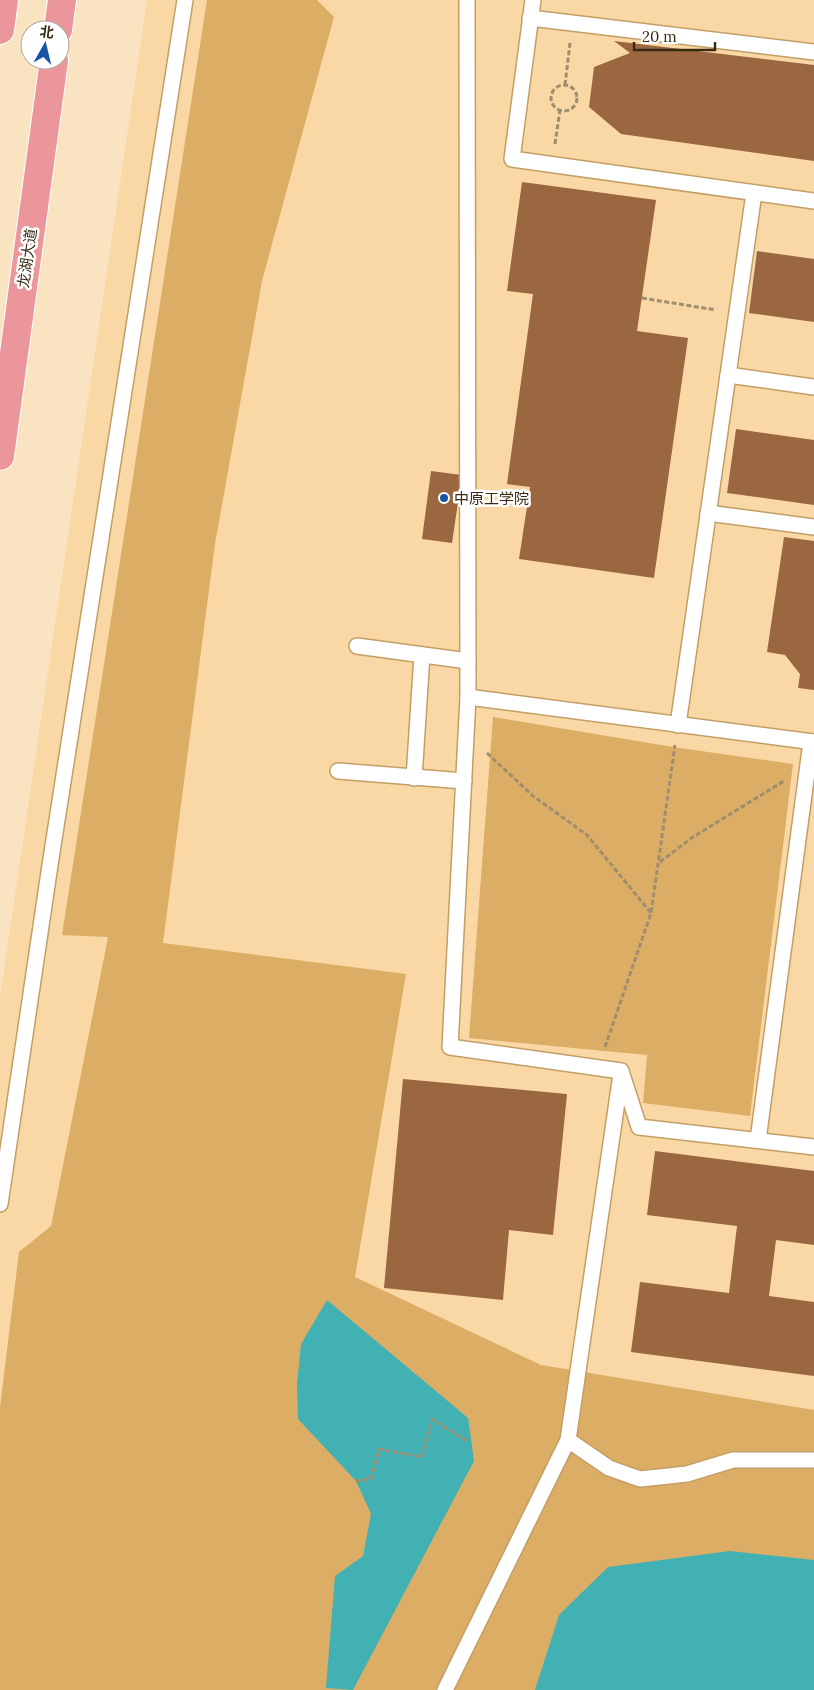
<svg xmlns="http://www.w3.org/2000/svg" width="814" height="1690" font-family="Lora,'Noto Sans SC',serif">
<rect width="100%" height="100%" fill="#fae3c1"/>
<polygon fill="#fad8a5" points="147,0 814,0 814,1690 0,1690 0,997"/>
<g fill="#dcad64">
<polygon points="207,0 317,0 334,17 262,281 215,544 163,943 406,974 355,1277 541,1365 814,1410 814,1690 0,1690 0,1407 19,1252 51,1226 108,937 62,935"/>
<polygon points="493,717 673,747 793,764 750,1116 643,1103 647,1055 469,1038"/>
</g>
<g fill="#42b1b4">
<polygon points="327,1300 468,1418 474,1461 353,1690 326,1688 335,1576 363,1556 371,1514 356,1481 298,1419 297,1385 301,1344"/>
<polygon points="730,1551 814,1560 814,1690 535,1690 559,1615 608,1567"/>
</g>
<g fill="#9a6740">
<polygon points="614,41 814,65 814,161 621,134 589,107 594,67 630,53"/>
<polygon points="522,182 656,200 637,331 688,338 654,578 519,559 530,487 507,484 533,294 507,291"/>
<polygon points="757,251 814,259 814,322 749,313"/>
<polygon points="736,429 814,440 814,505 727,493"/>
<polygon points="431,471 462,475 452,543 422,539"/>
<polygon points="784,537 814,541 814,690 798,688 800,674 785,655 767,652"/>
<polygon points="403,1079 567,1094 553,1235 509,1230 503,1300 384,1288"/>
<polygon points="655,1151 814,1171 814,1245 776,1240 769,1296 814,1302 814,1376 631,1352 640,1282 729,1293 737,1226 647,1215"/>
</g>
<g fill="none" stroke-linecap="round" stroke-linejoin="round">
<defs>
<g id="service">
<polyline points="467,0 468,697 450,1047 621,1071 639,1127 814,1147"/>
<polyline points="533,0 512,159 814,201"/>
<polyline points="530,18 814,52"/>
<polyline points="728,375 814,387"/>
<polyline points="708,513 814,527"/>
<polyline points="357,646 468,661"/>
<polyline points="468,697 814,742"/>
<polyline points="678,725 754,193"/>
<polyline points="338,771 464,781"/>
<polyline points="414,778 422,655"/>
<polyline points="758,1140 811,742"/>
<polyline points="0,1204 50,865 185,0"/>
<polyline points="568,1440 609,1468 640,1479 687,1474 733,1460 814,1460"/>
<polyline points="445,1690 568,1440 621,1074"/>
</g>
<g id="trunk">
<polyline points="0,30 4,0"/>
<polyline points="58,30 62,0"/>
<polyline points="0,456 54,60"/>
</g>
</defs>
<use href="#service" stroke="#c39e66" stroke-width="18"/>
<use href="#trunk" stroke="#fff" stroke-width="30"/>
<g stroke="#9f8d70" stroke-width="3" stroke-dasharray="5 2.5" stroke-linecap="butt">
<polyline points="565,85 570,43"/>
<circle cx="564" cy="98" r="13"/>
<polyline points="555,144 560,110"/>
<polyline points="642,298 716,310"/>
<polyline points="487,753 533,796 587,835 651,913"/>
<polyline points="660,862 693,837 784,781"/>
<polyline points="605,1047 651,913 675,745"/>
<polyline points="356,1481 371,1479 379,1449 422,1457 432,1419 467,1441 467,1443"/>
</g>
<use href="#service" stroke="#fff" stroke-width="15"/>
<use href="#trunk" stroke="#ea969b" stroke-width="28"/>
</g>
<circle fill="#1755a6" stroke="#fff" stroke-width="2" cx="444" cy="498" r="5"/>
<g text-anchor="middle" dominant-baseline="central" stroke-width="5" stroke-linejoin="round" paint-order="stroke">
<g font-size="15" fill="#382a13" stroke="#fff">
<text transform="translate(27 258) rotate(-82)">龙湖大道</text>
</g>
<g font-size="15" fill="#382a13" stroke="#fff" text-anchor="start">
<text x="454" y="498">中原工学院</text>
</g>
</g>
<g transform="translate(45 45) rotate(8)"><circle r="24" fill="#ffffff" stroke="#afaaa1"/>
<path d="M0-4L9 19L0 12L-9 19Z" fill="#1755a6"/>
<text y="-8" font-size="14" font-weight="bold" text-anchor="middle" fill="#382a13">北</text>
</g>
<path d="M634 42v8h81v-8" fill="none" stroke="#382a13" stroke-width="2.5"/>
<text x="642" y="42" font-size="15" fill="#382a13" stroke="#ffffff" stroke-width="4" paint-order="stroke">20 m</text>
</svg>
